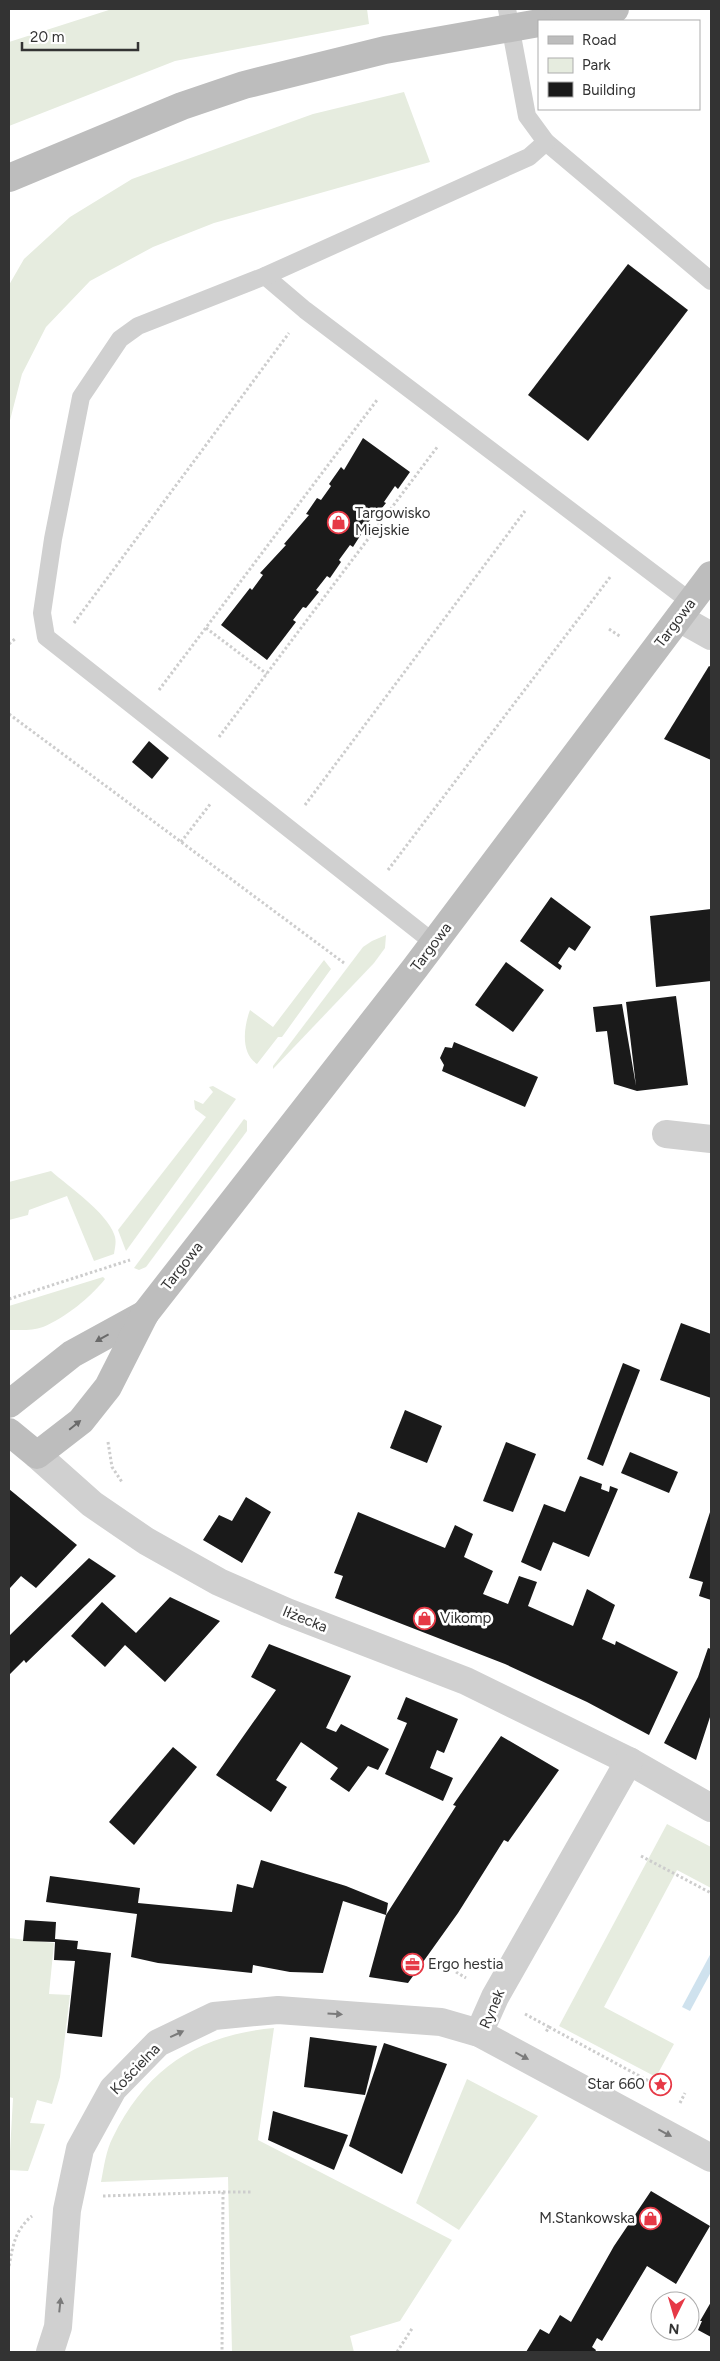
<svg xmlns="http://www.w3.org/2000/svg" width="720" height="2361" font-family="Figtree,sans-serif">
<rect width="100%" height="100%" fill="#fff"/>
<g fill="#e6ecdf">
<polygon points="112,9 367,9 369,24 175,61 9,126 9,42"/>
<polygon points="404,92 430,162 214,223 153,247 90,281 46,327 22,374 9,424 9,285 24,259 70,217 132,179 313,114"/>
<polygon points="386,935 385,948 374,963 273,1069 273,1066 363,947 372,941"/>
<path d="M324,960l7,9 -49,68h-4l-21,27c-17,-11 -13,-38 -7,-54l23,17z"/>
<polygon points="213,1086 236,1099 126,1251 118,1230 206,1117 195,1109 194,1100 203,1104 213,1092 209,1087"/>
<polygon points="244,1119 247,1121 247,1131 146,1267 139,1270 134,1268"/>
<path d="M51,1171c17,15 56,42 63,63 3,7 1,13 0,20l-20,7 -27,-65 -38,14 -1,5 -19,5v-38z"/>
<path d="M103,1277l2,2c-14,18 -40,39 -62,48 -10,4 -23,3 -34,3v-24z"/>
<polygon points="667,1824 711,1847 711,1888 677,1870 604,2007 674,2044 656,2077 559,2026"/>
<polygon points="9,1938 54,1943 49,1994 70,1995 60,2077 52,2104 37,2100 30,2123 45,2124 28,2171 9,2170 13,2098 9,2097"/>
<path d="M274,2028l-16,112 194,100 -52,81 -50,15 4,16h-122l-4,-175 -127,5c3,-15 5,-32 12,-45 34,-69 85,-102 161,-109z"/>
<polygon points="467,2079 538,2116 459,2230 416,2203"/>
</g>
<polygon fill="#cfe2ee" points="711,1953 711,1972 690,2011 682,2007"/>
<g fill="#1a1a1a">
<polygon points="628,264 688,310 588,441 528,395"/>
<polygon points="363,438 410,472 398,489 395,486 384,502 386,503 374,518 372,517 353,547 350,545 339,560 341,562 330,578 327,576 316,590 319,592 306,608 303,607 293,620 296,622 267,660 221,625 250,588 252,590 263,575 260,573 286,545 284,544 309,515 306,514 317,498 321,500 331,486 329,484 341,467 344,470"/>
<polygon points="709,666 711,667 711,760 664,739"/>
<polygon points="149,741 169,758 152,779 132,762"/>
<polygon points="551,897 591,927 575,951 569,947 558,963 562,966 560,970 520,941"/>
<polygon points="711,909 711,981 656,987 650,916"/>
<polygon points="506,962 544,990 513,1032 475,1005"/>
<polygon points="676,996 688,1085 637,1091 614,1084 607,1031 596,1032 593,1007 622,1004 636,1086 626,1002"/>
<polygon points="454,1042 538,1077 525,1107 442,1071 444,1065 440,1058 445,1047 452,1048"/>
<polygon points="681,1323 711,1334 711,1398 660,1380"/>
<polygon points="623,1363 640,1370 603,1466 587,1459"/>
<polygon points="405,1410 442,1426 427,1463 390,1448"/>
<polygon points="506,1442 536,1454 513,1512 483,1501"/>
<polygon points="630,1452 678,1472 669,1493 621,1473"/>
<polygon points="580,1476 602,1484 601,1489 609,1492 610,1486 618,1489 589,1557 553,1542 541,1571 521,1562 544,1504 565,1512"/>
<polygon points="9,1489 77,1545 36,1588 21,1576 10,1588 9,1587"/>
<polygon points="246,1497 271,1512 242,1563 203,1540 219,1515 232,1521"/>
<polygon points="711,1509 711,1600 699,1596 703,1582 689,1578"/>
<polygon points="358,1512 445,1548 455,1525 473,1534 464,1557 493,1571 483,1594 508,1604 519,1576 537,1582 528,1606 573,1626 587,1589 615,1605 602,1639 615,1645 616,1641 678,1672 649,1735 587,1702 505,1664 335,1598 343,1576 334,1573"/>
<polygon points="89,1558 116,1576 26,1663 24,1660 9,1675 9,1636"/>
<polygon points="170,1597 220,1621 165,1682 125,1645 105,1667 71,1636 102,1602 136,1633"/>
<polygon points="269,1644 351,1676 326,1728 336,1732 341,1724 389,1749 378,1770 368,1766 349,1792 330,1779 338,1768 301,1742 276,1780 287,1787 271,1812 216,1775 276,1690 251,1677"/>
<polygon points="708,1648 711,1649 711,1714 696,1760 664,1743 698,1677"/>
<polygon points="406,1697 458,1719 444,1753 437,1750 430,1768 453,1778 443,1801 385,1774 407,1723 397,1719"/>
<polygon points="501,1736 559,1770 508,1842 504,1840 458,1913 408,1983 369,1977 386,1915 456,1806 453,1805"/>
<polygon points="173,1747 197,1767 134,1845 109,1822"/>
<polygon points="261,1860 346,1886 388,1903 386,1915 343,1901 323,1973 290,1972 253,1965 252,1973 158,1963 131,1957 137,1914 46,1902 50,1876 140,1888 138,1903 232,1912 237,1884 253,1888"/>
<polygon points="25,1920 56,1922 55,1939 78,1941 77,1949 111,1953 102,2037 67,2033 75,1961 54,1960 55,1942 23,1941"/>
<polygon points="310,2037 377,2046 365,2095 304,2087"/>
<polygon points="384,2043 447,2064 402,2174 349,2146"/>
<polygon points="273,2111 348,2135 334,2170 268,2140"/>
<polygon points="651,2191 710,2226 676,2284 647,2266 602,2341 597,2338 592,2347 596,2350 595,2352 526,2352 540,2329 549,2334 560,2315 571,2322 614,2246"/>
<polygon points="711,2302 711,2337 698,2330 702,2321 700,2321"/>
</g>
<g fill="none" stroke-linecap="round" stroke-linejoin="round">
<g stroke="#cdcdcd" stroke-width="3" stroke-dasharray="2.5 2.5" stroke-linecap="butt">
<polyline points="74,623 289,333"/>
<polyline points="206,628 267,674"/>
<polyline points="609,629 621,637"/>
<polyline points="9,644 16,638"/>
<polyline points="159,690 377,400"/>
<polyline points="9,714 344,963"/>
<polyline points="219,737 438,446"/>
<polyline points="305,805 525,511"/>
<polyline points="181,842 211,803"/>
<polyline points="388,870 611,576"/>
<polyline points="9,1299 130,1260"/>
<polyline points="108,1442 112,1467 122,1482"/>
<polyline points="641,1856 711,1893"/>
<polyline points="456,1972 466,1978"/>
<polyline points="525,2014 549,2027 546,2032"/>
<polyline points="549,2027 656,2085 660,2079"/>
<polyline points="680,2103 685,2093"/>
<polyline points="223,2192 252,2192"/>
<polyline points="103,2196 223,2192 222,2352"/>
<path d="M9,2266c4,-21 6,-36 23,-50"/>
<polyline points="397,2352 413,2327"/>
</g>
<g stroke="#d0d0d0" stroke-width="18">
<polyline points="507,9 527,116 546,142 711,281"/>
<polyline points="265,276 305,310 691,602"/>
<polyline points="434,943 46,637 42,613 53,539 81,397 120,339 138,326 265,276 529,157 546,142"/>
</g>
<g stroke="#d0d0d0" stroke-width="28">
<polyline points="679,618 711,636"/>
<polyline points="666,1134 711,1139"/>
<polyline points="37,1455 92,1504 146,1541 219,1582 287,1612 466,1681 629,1761 711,1808"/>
<polyline points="479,2033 495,1997 629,1761"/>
<polyline points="50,2352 58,2327 67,2210 80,2149 113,2089 158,2043 214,2016 278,2010 441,2022 479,2033 711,2158"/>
</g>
<g stroke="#bdbdbd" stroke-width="28">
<polyline points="546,21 615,9"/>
<polyline points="9,178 182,106 244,85 385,50 539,23"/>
<polyline points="9,1404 72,1354 145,1314"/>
<polyline points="9,1432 37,1455 81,1421 108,1387 145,1314 415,968 711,575"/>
</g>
</g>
<defs><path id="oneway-solid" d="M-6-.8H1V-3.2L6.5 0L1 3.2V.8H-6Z" transform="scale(1.25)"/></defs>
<g fill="#6a6a6a">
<use href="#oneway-solid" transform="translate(102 1338) rotate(151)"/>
<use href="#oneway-solid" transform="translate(75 1425) rotate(-39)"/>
</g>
<g fill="#7a7a7a">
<use href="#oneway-solid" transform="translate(335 2014) rotate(4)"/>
<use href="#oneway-solid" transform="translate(177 2034) rotate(-25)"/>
<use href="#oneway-solid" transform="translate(522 2056) rotate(28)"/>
<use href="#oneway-solid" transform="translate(665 2133) rotate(28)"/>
<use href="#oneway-solid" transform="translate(60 2305) rotate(-84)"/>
</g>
<defs>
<symbol id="shop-ring" viewBox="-11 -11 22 22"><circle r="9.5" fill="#fff" stroke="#e63946" stroke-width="1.5"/><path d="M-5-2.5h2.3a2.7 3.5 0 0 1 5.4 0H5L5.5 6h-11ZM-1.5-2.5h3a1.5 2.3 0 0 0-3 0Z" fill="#e63946"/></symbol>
<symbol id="office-ring" viewBox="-11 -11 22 22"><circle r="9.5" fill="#fff" stroke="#e63946" stroke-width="1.5"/><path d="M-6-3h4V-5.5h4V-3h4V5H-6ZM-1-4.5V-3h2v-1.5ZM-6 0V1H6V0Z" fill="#e63946"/></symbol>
<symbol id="sight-ring" viewBox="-11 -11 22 22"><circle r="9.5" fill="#fff" stroke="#e63946" stroke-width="1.5"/><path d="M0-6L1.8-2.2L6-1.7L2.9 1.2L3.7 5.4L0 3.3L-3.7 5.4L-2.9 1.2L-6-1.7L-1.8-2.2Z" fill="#e63946"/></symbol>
</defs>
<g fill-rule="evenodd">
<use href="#shop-ring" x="326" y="510" width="25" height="25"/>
<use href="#shop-ring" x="412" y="1606" width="25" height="25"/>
<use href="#office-ring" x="400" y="1952" width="25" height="25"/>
<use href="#sight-ring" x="648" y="2072" width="25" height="25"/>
<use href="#shop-ring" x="638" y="2206" width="25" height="25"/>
</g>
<g text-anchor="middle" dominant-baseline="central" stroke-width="5" stroke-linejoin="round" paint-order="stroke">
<g font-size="15" fill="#333" stroke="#fff" text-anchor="start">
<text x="355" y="513">Targowisko<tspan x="355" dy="17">Miejskie</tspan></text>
<text x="440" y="1618">Vikomp</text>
<text x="428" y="1964">Ergo hestia</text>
<text x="645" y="2084" text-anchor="end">Star 660</text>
<text x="635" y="2218" text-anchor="end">M.Stankowska</text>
</g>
<g font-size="15" fill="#333" stroke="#fff">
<text transform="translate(675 623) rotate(-53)">Targowa</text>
<text transform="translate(431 947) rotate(-53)">Targowa</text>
<text transform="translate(182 1266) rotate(-52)">Targowa</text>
<text transform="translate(305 1619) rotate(22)">Iłżecka</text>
<text transform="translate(492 2009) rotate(-67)">Rynek</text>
<text transform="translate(135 2069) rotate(-46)">Kościelna</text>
</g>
</g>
<rect width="720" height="2361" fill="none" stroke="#333333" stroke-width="20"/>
<rect x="538" y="20" width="162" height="90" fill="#ffffff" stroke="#adadad"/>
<rect x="548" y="36" width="25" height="8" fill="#bdbdbd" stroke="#adadad"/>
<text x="582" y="45" font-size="15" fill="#333333">Road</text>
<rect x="548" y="58" width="25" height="15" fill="#e6ecdf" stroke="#adadad"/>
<text x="582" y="70" font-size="15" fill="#333333">Park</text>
<rect x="548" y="82" width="25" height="15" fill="#1a1a1a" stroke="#adadad"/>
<text x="582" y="95" font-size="15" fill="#333333">Building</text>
<g transform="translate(675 2316) rotate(185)"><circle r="24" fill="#ffffff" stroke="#adadad"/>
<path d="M0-4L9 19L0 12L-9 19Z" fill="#e63946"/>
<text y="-8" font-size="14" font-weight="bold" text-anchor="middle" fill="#333333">N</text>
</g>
<path d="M22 42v8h116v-8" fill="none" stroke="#333333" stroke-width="2.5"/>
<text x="30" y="42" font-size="15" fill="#333333" stroke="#ffffff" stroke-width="4" paint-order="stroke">20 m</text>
</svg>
